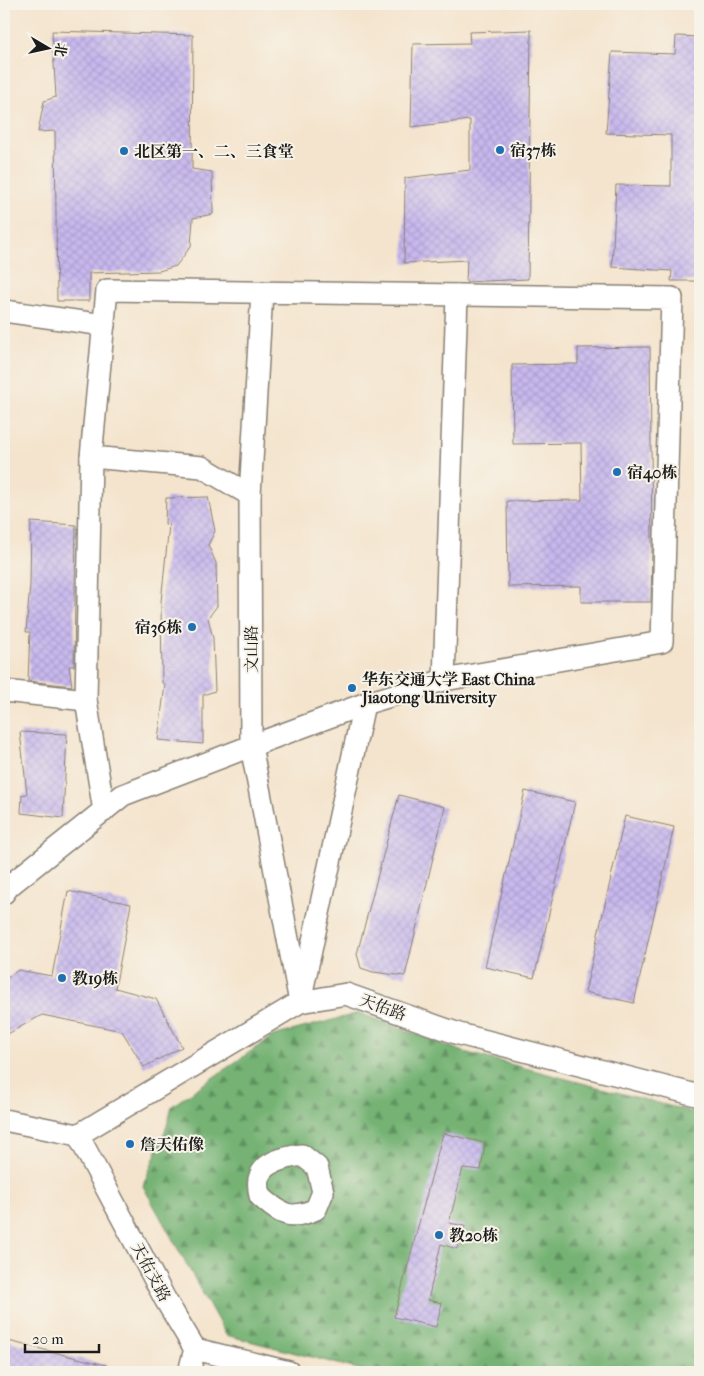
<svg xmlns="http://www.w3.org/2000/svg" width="704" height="1376" font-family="'IM FELL French Canon','Noto Serif SC',serif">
<defs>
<pattern id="forest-firs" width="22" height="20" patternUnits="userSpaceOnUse" patternTransform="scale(1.25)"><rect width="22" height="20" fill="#74b273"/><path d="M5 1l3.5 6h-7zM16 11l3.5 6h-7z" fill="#5e905e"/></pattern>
<pattern id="building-cross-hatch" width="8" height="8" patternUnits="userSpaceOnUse" patternTransform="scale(1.25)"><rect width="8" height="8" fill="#c8b8ee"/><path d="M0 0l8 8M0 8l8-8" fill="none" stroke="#ab9ecc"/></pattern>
</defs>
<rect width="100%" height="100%" fill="#f7f3e8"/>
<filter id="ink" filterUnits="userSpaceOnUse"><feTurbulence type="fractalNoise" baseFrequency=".02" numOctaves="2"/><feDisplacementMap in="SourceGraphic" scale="10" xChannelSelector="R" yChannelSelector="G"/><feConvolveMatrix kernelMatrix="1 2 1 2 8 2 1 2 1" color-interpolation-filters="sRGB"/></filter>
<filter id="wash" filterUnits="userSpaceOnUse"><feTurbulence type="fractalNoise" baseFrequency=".0096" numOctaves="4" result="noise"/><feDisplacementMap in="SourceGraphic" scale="20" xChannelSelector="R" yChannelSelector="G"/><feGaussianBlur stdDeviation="1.12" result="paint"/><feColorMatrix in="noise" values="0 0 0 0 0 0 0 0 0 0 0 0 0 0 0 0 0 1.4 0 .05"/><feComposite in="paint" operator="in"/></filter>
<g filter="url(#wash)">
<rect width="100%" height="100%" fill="#f4e4cd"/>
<polygon fill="url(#forest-firs)" stroke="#486748" points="359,1013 464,1052 700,1114 700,1372 369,1372 226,1335 143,1186 167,1126 172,1106 273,1036"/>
<g id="blocks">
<g fill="url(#building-cross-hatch)">
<polygon points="531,30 528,279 466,282 467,260 404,263 405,178 470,170 470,120 411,127 413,44 470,43 469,32"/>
<polygon points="52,31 193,35 192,169 212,172 213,214 193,218 191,246 176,266 159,271 89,273 89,301 57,301 55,131 38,132 44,101 56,97"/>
<polygon points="676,36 700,37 700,281 671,281 672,271 612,267 616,185 671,186 671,135 606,133 612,52 675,54"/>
<polygon points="650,347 652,545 651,602 581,602 581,586 508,587 507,501 582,500 581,443 513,444 512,365 578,364 578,348"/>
<polygon points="208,497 215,531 208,545 216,563 217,606 208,618 213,638 215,691 203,695 203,744 158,740 165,684 162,683 161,602 169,525 165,524 166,498"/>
<polygon points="31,522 76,525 74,666 69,666 72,686 28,681 30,632 26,632 30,585"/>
<polygon points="20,732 67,734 63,818 21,813 22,795 27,794"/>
<polygon points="525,791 575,802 534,978 485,967"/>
<polygon points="399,795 445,807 405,976 373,972 361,968 357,954"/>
<polygon points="625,816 674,827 634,1003 585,992"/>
<polygon points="68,891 131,904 115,988 156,999 182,1047 144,1067 122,1031 42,1015 4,1036 4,980 18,970 52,976"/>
<polygon points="443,1133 485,1143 481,1170 463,1168 449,1223 465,1226 457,1249 441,1244 428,1300 442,1303 436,1327 394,1317"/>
<polygon points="4,1340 106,1365 106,1372 4,1372"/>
</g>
</g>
</g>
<g filter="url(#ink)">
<use href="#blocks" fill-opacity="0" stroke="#888074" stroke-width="1"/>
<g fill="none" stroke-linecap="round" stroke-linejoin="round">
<defs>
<g id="minor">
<polyline points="262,292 250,495 251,746 300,1002"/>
<polyline points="4,311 104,325"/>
<polyline points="444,680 457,295"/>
<polyline points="4,691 86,700 91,457"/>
<polyline points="86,700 104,811"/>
<polyline points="4,893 9,886 123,795 251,746 364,704 444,680 662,642 672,298 107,290 91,457 202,467 250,495"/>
<polyline points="302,992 364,704"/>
<polyline points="4,1120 78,1135 300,1002 346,994 459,1034 700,1096"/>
<polyline points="78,1135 165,1299 195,1349 289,1372"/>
<path d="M302,1155l15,12 6,25 -7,17c-26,12 -36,5 -56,-13 -1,-5 -2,-12 -1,-17 4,-18 28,-22 43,-24z"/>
<polyline points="189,1372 195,1349"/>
</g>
</defs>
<use href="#minor" stroke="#888074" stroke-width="24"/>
<use href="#minor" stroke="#fff" stroke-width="21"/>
</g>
</g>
<g fill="#1f6fb2" stroke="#f7f3e8" stroke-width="2">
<circle cx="500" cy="150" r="5"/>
<circle cx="124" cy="151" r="5"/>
<circle cx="617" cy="472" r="5"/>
<circle cx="192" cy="627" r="5"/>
<circle cx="352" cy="688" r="5"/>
<circle cx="62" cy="978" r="5"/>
<circle cx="130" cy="1144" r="5"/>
<circle cx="439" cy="1235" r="5"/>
</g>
<g text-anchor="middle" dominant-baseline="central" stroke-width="4" stroke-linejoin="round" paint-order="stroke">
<g font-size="16" font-weight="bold" fill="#1c1c1c" stroke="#f7f3e8" text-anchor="start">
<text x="510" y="150">宿37栋</text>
<text x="134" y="151">北区第一、二、三食堂</text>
<text x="627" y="472">宿40栋</text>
<text x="182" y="627" text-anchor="end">宿36栋</text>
<text x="362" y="679">华东交通大学 East China<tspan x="362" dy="18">Jiaotong University</tspan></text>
<text x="72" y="978">教19栋</text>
<text x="140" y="1144">詹天佑像</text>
<text x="449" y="1235">教20栋</text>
</g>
<g font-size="16" fill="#1c1c1c" stroke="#f7f3e8">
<text transform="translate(251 649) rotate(-90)">文山路</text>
<text transform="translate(383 1007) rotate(20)">天佑路</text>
<text transform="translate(151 1272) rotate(62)">天佑支路</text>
</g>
</g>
<rect width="704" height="1376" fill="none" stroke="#f7f3e8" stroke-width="20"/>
<g transform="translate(48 48) rotate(99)" stroke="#f7f3e8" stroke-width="4" paint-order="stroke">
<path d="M0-4L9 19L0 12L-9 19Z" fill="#1c1c1c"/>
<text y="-8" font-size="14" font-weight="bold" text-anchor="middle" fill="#1c1c1c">北</text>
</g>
<path d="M25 1344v8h74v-8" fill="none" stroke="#1c1c1c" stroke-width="2.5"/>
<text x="32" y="1344" font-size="15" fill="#1c1c1c" stroke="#f7f3e8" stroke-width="4" paint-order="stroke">20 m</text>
</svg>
